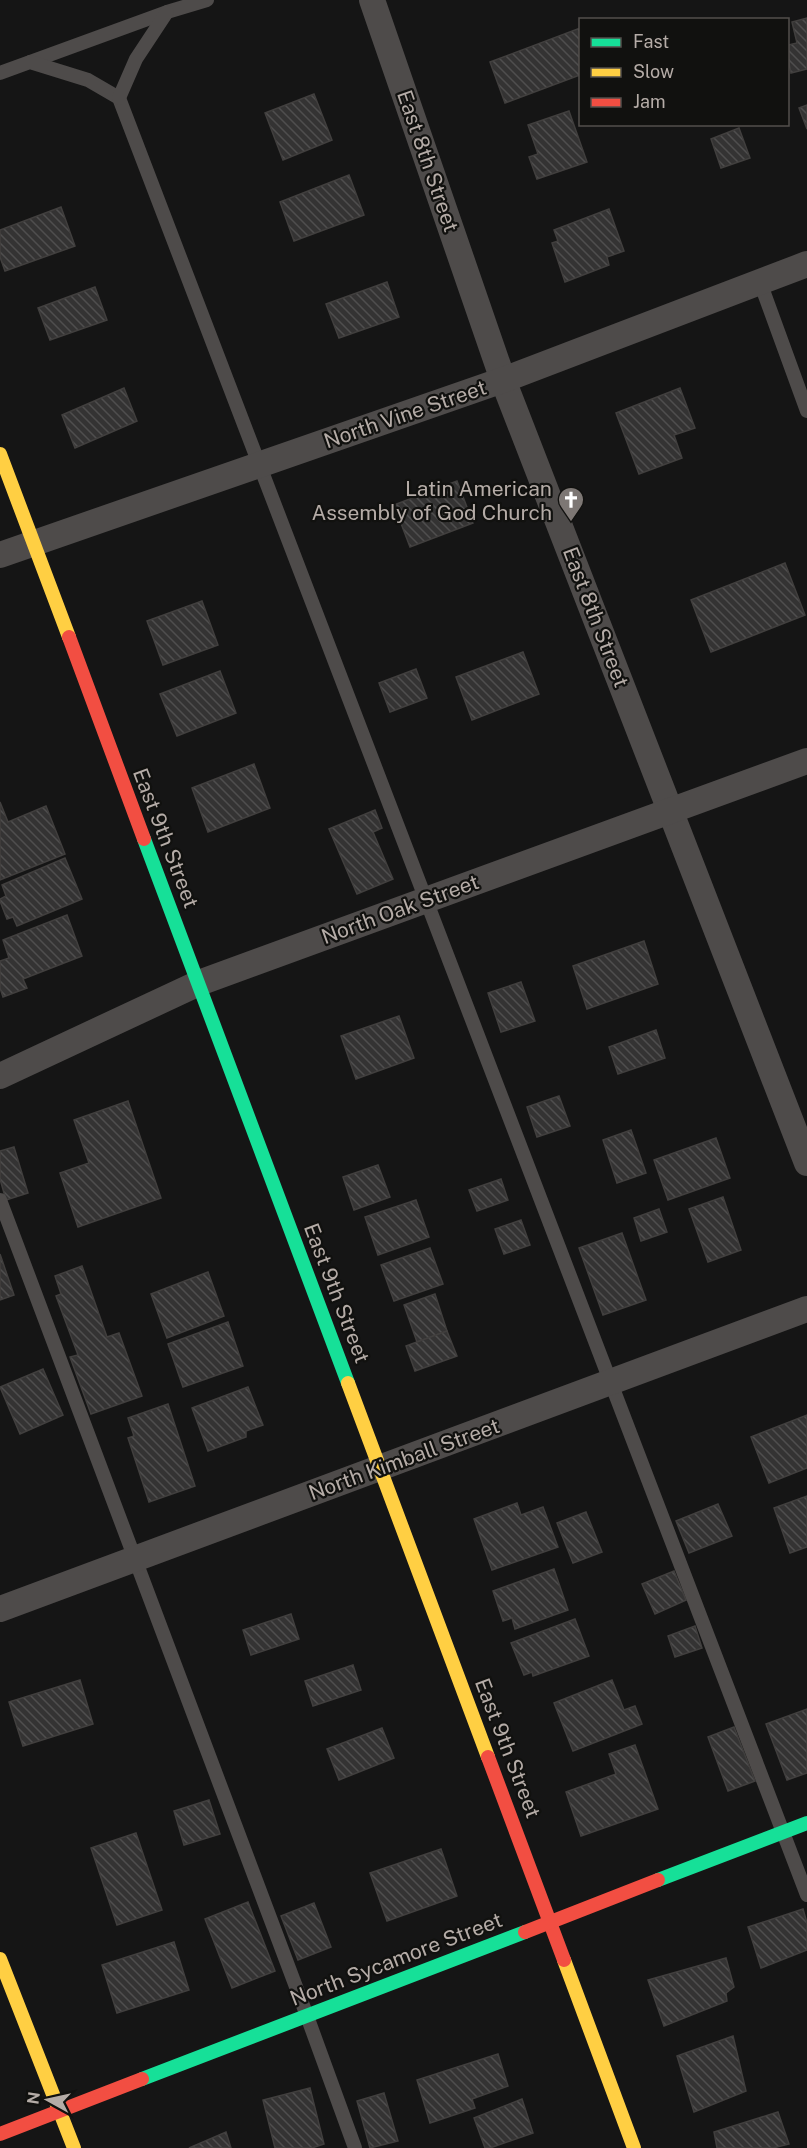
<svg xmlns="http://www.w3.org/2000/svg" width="807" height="2148" font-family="'Public Sans',sans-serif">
<defs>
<pattern id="building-back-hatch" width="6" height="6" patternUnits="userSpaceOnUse" patternTransform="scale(1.5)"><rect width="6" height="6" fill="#343333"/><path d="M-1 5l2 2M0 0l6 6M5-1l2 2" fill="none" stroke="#4f4e4e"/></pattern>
</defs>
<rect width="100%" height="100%" fill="#151515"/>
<g fill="url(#building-back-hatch)" stroke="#413f3e" stroke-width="1.5">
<polygon points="807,18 807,69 791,73 788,58 788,45 797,43 792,22"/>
<polygon points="580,28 580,75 505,103 490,62"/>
<polygon points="314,94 332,140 283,160 265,113"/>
<polygon points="807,105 807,129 799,108"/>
<polygon points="569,111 587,162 537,179 529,157 538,154 528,125"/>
<polygon points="739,128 750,158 721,168 711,139"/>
<polygon points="349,175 364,215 294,241 280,202"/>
<polygon points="61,207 75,246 5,271 0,257 0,230"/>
<polygon points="609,209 624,251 607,257 609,265 565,282 552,243 558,241 554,230"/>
<polygon points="387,282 399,317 339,338 326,304"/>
<polygon points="95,287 107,320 50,340 38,308"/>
<polygon points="124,388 137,421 75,448 62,415"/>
<polygon points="680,388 695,428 674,435 682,458 639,474 616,413"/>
<polygon points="457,481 473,523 410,547 394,505"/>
<polygon points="785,563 805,615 711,652 691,600"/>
<polygon points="202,601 218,645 163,665 147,621"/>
<polygon points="523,652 539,694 472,720 456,677"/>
<polygon points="416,669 427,698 390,712 379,683"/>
<polygon points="220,671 236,713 177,736 160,694"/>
<polygon points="254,764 270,808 208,832 192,788"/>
<polygon points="0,802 8,822 46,806 65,854 0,880"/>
<polygon points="375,810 382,828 373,832 393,879 357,894 329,829"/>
<polygon points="65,858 82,899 17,926 13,917 7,919 0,901 0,899 6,896 2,885"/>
<polygon points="67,915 82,956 23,979 27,988 3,997 0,988 0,961 9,958 3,940"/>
<polygon points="644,941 658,984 587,1009 573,966"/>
<polygon points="521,982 535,1021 501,1032 488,993"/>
<polygon points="399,1016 414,1058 356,1079 341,1036"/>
<polygon points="656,1030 665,1058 618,1074 609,1047"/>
<polygon points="559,1096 570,1126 537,1137 527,1107"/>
<polygon points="128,1101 161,1198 78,1227 60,1173 89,1163 74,1120"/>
<polygon points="631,1130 646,1173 617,1183 603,1140"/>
<polygon points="716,1138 730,1178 668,1200 654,1160"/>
<polygon points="14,1147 28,1193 6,1200 0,1179 0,1151"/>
<polygon points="378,1165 390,1197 354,1210 343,1177"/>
<polygon points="501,1179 508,1200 477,1211 469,1190"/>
<polygon points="723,1197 741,1250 708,1262 689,1209"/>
<polygon points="416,1200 429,1237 378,1255 365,1217"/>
<polygon points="659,1209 667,1232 641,1241 634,1218"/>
<polygon points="521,1220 530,1245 504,1254 495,1229"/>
<polygon points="622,1233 646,1300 603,1315 579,1248"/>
<polygon points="430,1248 443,1284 394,1301 381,1265"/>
<polygon points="0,1254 14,1295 0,1300"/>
<polygon points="82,1266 107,1337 119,1333 142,1396 91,1414 70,1357 78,1355 56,1296 61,1294 55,1276"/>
<polygon points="208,1272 224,1316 167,1338 151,1294"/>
<polygon points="435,1294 447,1331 417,1342 404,1305"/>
<polygon points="228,1322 243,1366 183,1387 168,1344"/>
<polygon points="447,1331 457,1356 415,1371 406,1346"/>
<polygon points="43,1369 63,1415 20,1434 0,1387"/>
<polygon points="248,1387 263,1425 246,1431 246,1437 208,1451 192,1408"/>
<polygon points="168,1404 195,1486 149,1502 128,1438 134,1436 128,1418"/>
<polygon points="807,1415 807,1468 769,1483 751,1437"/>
<polygon points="807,1496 807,1547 790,1553 774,1508"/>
<polygon points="517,1503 521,1515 543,1507 558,1547 492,1570 474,1519"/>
<polygon points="718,1504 732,1536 689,1553 676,1521"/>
<polygon points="586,1512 602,1552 573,1563 557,1523"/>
<polygon points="554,1569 568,1610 515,1629 512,1618 503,1621 493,1591"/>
<polygon points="674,1571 686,1600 655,1614 642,1584"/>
<polygon points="291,1614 299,1639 251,1655 243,1630"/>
<polygon points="575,1619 589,1656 533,1676 532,1672 524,1675 511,1643"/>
<polygon points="695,1626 702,1648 675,1657 668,1636"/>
<polygon points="353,1665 361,1690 313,1706 305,1681"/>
<polygon points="80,1680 93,1724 23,1746 9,1702"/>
<polygon points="612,1680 624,1710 635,1706 642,1724 573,1751 554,1703"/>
<polygon points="807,1709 807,1773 787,1780 766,1724"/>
<polygon points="734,1727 755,1781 728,1791 708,1737"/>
<polygon points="382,1728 394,1758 339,1780 327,1749"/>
<polygon points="635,1745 658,1809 581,1836 566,1792 616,1774 609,1754"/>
<polygon points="209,1800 220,1834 184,1845 174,1811"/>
<polygon points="136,1833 162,1910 117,1925 91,1848"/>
<polygon points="441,1849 457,1896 387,1921 370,1873"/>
<polygon points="248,1902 275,1971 232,1988 205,1919"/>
<polygon points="314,1903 331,1947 298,1960 281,1916"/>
<polygon points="803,1909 807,1923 807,1950 761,1968 748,1927"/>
<polygon points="174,1942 189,1990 117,2013 102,1965"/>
<polygon points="726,1958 734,1987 726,1993 727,2001 664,2026 648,1980"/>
<polygon points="733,2036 746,2091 694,2112 677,2056"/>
<polygon points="498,2054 508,2086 472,2099 475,2108 430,2123 417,2080"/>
<polygon points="310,2088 324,2144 312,2148 275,2148 263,2100"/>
<polygon points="384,2093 398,2141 370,2148 357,2101"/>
<polygon points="522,2099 533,2133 490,2148 485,2148 474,2118"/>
<polygon points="778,2112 789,2144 773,2148 717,2148 714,2132"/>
<polygon points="226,2132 231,2148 189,2148"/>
</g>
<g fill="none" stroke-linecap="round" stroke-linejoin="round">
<g stroke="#4e4b4a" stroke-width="14">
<polyline points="30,62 167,12 207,0"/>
<polyline points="0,73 30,62 88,80 119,98 807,1895"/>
<polyline points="119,98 136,59 167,12"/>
<polyline points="760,282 807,411"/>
<polyline points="0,1200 307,2016 355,2148"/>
</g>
<g stroke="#4e4b4a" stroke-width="26">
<polyline points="372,0 503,380 807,1163"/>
<polyline points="0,555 503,380 807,264"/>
<polyline points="0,1076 199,983 807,761"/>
<polyline points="0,1609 807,1309"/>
</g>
<g stroke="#16e098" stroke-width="14">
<polyline points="144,839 348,1383"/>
<polyline points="658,1880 807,1823"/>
<polyline points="142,2079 525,1932"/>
</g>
<g stroke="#ffcf43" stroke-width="14">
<polyline points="0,454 69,637"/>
<polyline points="348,1383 488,1757"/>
<polyline points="0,1959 74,2148"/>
<polyline points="564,1960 634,2148"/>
</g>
<g stroke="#f24e42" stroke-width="14">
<polyline points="69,637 144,839"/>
<polyline points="488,1757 564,1960"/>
<polyline points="525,1932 658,1880"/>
<polyline points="0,2134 142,2079"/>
</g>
</g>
<defs>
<symbol id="church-pin" viewBox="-11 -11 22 30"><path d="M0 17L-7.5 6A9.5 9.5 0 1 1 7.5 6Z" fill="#7d7774" stroke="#11110f"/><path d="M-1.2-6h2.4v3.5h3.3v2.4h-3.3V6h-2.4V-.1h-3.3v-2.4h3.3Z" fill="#fff"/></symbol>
</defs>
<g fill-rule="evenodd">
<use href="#church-pin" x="556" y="485" width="30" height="40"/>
</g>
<g text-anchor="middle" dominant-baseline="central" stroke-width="4.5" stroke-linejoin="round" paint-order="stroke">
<g font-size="21" fill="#b5aca7" stroke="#11110f">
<text transform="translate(428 161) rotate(71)">East 8th Street</text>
<text transform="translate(405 414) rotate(-19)">North Vine Street</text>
<text transform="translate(596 617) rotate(69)">East 8th Street</text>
<text transform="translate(166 838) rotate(69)">East 9th Street</text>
<text transform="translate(400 909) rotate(-20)">North Oak Street</text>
<text transform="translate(337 1293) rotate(69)">East 9th Street</text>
<text transform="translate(404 1459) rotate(-20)">North Kimball Street</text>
<text transform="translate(508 1748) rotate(69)">East 9th Street</text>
<text transform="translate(396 1959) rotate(-21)">North Sycamore Street</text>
</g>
<g font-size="21" fill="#b5aca7" stroke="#11110f" text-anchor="end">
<text x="552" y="488">Latin American<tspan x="552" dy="24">Assembly of God Church</tspan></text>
</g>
</g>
<rect x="579" y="18" width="210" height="108" fill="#11110f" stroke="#534f4c" stroke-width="1.5"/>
<rect x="591" y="38" width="30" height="9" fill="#16e098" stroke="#534f4c" stroke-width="1.5"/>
<text x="633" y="48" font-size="18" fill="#b5aca7">Fast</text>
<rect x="591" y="68" width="30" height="9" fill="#ffcf43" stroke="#534f4c" stroke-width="1.5"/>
<text x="633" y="78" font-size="18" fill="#b5aca7">Slow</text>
<rect x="591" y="98" width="30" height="9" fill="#f24e42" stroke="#534f4c" stroke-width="1.5"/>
<text x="633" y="108" font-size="18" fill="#b5aca7">Jam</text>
<g transform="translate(48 2100) rotate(278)" stroke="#11110f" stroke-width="4.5" paint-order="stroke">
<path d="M0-4.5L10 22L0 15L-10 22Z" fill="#b5aca7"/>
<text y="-9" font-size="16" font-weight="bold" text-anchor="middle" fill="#b5aca7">N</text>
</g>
</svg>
